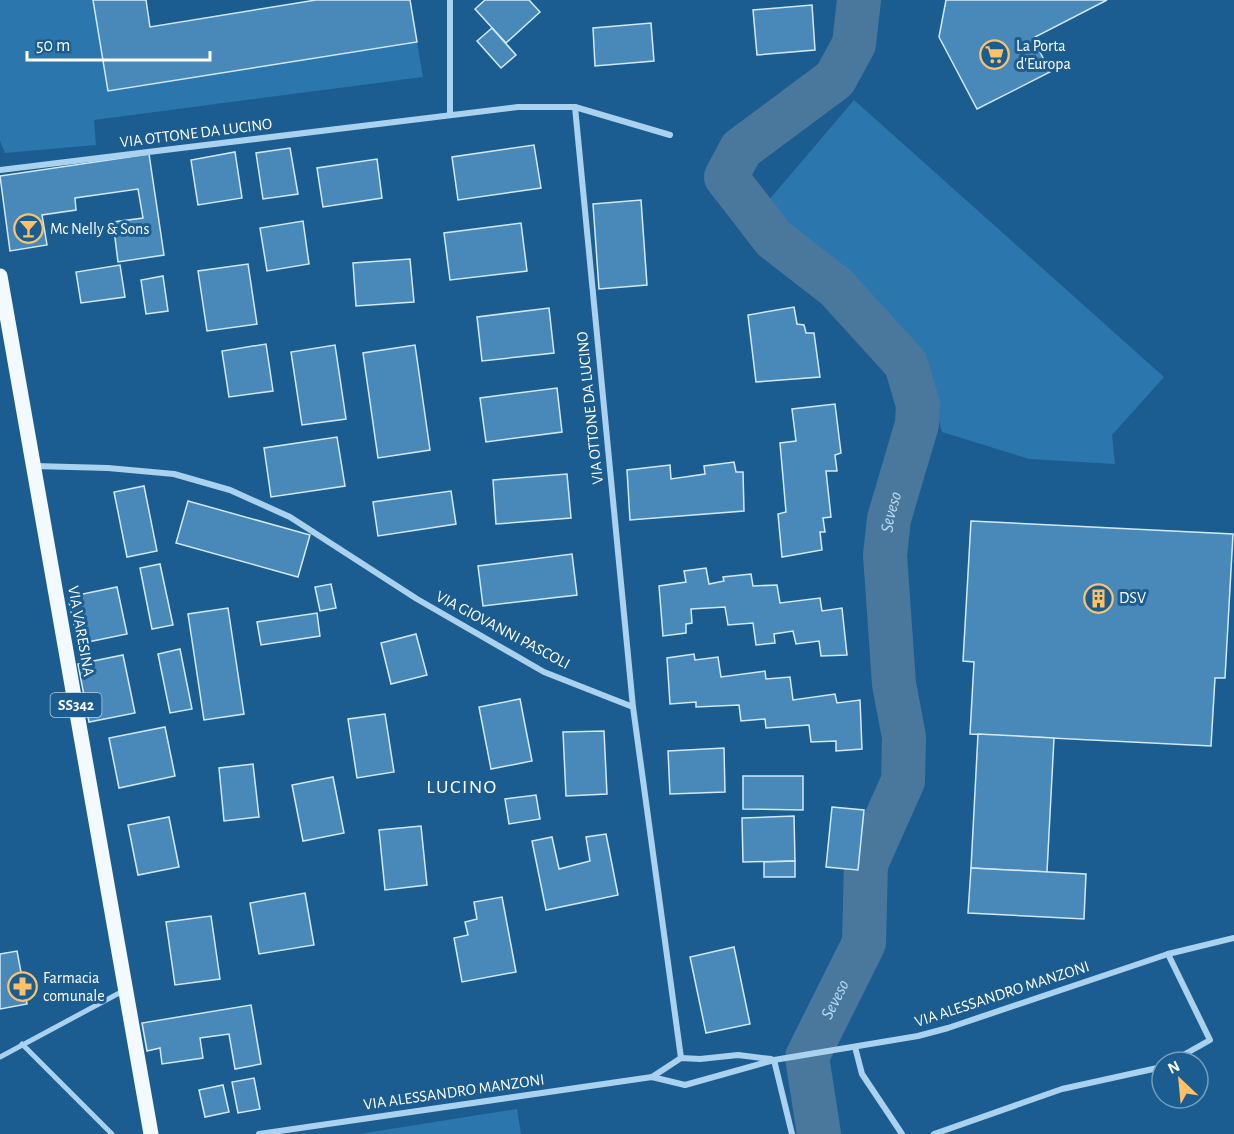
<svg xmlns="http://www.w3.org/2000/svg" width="1234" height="1134" font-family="'Alegreya Sans',sans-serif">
<rect width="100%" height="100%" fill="#1b5d91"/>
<g fill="#2b76ad">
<polygon points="0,0 94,0 108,91 417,42 423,77 94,120 96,145 5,153 0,141"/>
<polygon points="854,100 1164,377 1112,435 1115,464 1029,459 942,432 923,359 878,310 763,207"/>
<polygon points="517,1109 521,1134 359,1134"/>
</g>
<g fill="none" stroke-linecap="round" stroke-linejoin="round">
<path stroke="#4a789d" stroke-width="44" id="s1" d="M819,1134l-12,-77 57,-114 2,-79 37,-83 1,-44 -10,-53 -9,-129 4,-36 28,-95 1,-19 -12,-41 -70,-77 -62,-48 -48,-62 15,-28 94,-70 19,-35 5,-44"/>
</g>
<g fill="#4889ba" stroke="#d1e9fa" stroke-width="1.5">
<polygon points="93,0 146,0 150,27 316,0 410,0 417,42 108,91"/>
<polygon points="485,0 529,0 540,12 506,43 475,9"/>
<polygon points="946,0 1107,0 1033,38 1050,72 977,109 939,37"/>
<polygon points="812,5 815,50 757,55 753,10"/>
<polygon points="651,23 654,61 595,66 593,28"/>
<polygon points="492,28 516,55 501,68 477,41"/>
<polygon points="534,145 541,188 458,200 452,157"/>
<polygon points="290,148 298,194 263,199 256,153"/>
<polygon points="235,152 242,198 198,205 191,160"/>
<polygon points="149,154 164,255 118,262 113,222 143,218 138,189 75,198 76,210 42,215 47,245 10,251 0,176"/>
<polygon points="377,159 382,198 323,207 317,168"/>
<polygon points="641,200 647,285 599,289 593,204"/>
<polygon points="303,221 309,264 267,271 260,228"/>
<polygon points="521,223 527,271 450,280 444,233"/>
<polygon points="410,259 414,302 356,306 353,263"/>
<polygon points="248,264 257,324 207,331 198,271"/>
<polygon points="120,265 125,297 81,303 76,272"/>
<polygon points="163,276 168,311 146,314 141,280"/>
<polygon points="794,307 797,324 804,325 806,333 814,333 820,377 756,382 748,315"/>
<polygon points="549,308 554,353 482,361 477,317"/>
<polygon points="266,344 273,391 229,397 222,351"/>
<polygon points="335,345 346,419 302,425 291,352"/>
<polygon points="415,345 430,450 378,458 363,353"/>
<polygon points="557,388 562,432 486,442 480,398"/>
<polygon points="835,404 841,453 835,455 837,471 826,471 831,517 823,518 825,532 820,532 822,550 782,557 778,514 786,512 780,443 796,441 792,409"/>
<polygon points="337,437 345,486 271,497 264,448"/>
<polygon points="734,462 736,472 743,472 744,511 630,520 627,470 670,465 671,479 705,474 704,466"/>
<polygon points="567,474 571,518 496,524 493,480"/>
<polygon points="144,486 157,551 127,557 114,492"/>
<polygon points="451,491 456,524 378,536 373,502"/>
<polygon points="188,501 310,535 298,577 176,543"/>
<polygon points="971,521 1233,534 1225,678 1215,678 1211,746 970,734 974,662 963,661"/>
<polygon points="572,554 577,595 483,606 478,566"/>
<polygon points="160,564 173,625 152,629 140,568"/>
<polygon points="706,568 709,584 724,581 723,577 751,574 753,586 777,585 780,603 820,598 822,611 842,608 847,655 821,656 819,641 796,644 793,631 774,634 775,643 756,645 753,623 728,625 725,607 691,609 692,623 686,624 686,633 663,636 659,586 686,582 684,571"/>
<polygon points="331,584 336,608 320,611 315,587"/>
<polygon points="117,587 127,634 78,644 68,597"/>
<polygon points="228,608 244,714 204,720 188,614"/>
<polygon points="317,613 320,636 261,645 257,622"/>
<polygon points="416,634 427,675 391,684 381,643"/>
<polygon points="180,649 192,709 170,713 158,654"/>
<polygon points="694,654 695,660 718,657 721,677 765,671 766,679 790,677 793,700 835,694 837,703 860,700 862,749 836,751 836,741 811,742 809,725 766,728 765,719 741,721 739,705 696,707 696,702 670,704 667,658"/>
<polygon points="123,655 135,713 89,722 78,664"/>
<polygon points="520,699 532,761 491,769 479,707"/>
<polygon points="385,714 394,772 357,778 348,719"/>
<polygon points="165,727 175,776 119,788 109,738"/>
<polygon points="604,731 607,794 566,796 563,732"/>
<polygon points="978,734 1054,738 1047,872 971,868"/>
<polygon points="724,748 725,792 670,794 668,751"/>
<polygon points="253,764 259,817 224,821 219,768"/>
<polygon points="743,776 803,776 803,810 743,809"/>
<polygon points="333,777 344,833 303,841 292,785"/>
<polygon points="536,795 540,819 509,824 505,799"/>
<polygon points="832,807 864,810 858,870 826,867"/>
<polygon points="794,816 795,861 743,862 742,818"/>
<polygon points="169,817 179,867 138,875 128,825"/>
<polygon points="421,826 427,885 385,890 379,830"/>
<polygon points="606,834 618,895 546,910 532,841 552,837 559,869 590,861 586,837"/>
<polygon points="795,861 795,877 764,877 764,862"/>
<polygon points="971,868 1086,874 1084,919 968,913"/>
<polygon points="305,893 314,945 259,954 250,903"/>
<polygon points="502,897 516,972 462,982 454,938 468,935 465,922 477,919 474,902"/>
<polygon points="211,916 220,979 175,985 166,922"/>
<polygon points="734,947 750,1024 706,1033 690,957"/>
<polygon points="17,951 27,1004 0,1009 0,954"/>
<polygon points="251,1005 261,1064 235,1069 229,1034 200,1038 203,1058 162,1064 160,1048 147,1051 142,1023"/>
<polygon points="254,1078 260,1109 238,1113 232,1082"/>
<polygon points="223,1085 229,1112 205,1117 199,1090"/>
</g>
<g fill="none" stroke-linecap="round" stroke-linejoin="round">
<g stroke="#aad2ef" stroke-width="5">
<polyline points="22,1044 112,1134"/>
<polyline points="0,1057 123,991"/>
</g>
<g stroke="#aad2ef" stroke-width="6">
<polyline points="575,107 670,135"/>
<polyline points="450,115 450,0"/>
<polyline points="0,170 518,107 575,107 633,707"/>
<polyline points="34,466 108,468 174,474 230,490 290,517 417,599 544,672 633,707 681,1058"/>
<polyline points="1168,954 1210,1040 1171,1062"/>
<polyline points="855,1047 862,1074 902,1134"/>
<polyline points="774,1060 792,1134"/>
<polyline points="652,1077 681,1058 700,1059 738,1055 771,1059"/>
<polyline points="259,1134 652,1077 685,1085 774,1060 918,1036 948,1028 1168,954 1234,938"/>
<polyline points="934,1134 1062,1089 1162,1067"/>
</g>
<polyline stroke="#f2f9ff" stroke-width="15" points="0,276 151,1134"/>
</g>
<defs>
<symbol id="supermarket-ring" viewBox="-11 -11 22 22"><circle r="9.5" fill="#1b5d91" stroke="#ffc168" stroke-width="1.5"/><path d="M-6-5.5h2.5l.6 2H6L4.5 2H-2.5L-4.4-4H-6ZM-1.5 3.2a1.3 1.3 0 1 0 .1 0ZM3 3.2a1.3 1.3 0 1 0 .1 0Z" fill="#ffc168"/></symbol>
<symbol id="bar-ring" viewBox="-11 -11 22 22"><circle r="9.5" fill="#1b5d91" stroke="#ffc168" stroke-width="1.5"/><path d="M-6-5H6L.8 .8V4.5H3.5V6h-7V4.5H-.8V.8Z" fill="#ffc168"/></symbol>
<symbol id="building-ring" viewBox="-11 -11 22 22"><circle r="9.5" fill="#1b5d91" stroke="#ffc168" stroke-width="1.5"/><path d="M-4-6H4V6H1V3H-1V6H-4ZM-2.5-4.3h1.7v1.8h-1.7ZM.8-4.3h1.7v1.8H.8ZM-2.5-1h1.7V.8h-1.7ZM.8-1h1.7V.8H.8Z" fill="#ffc168"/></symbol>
<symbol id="pharmacy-ring" viewBox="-11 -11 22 22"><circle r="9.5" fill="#1b5d91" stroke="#ffc168" stroke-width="1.5"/><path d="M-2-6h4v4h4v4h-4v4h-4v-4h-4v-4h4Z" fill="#ffc168"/></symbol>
</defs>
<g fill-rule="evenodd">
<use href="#supermarket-ring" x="978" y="38" width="33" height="33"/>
<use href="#bar-ring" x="12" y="212" width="33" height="33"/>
<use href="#building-ring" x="1082" y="582" width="33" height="33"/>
<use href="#pharmacy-ring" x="6" y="970" width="33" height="33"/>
</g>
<g text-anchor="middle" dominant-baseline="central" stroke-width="6" stroke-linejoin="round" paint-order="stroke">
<rect fill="#1b5d91" stroke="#bbcede" stroke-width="1.5" x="50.5" y="693" width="51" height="24" rx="4.5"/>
<g font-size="15" font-weight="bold" fill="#fff">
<text x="76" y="705">SS342</text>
</g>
<g font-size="16" fill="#fff" stroke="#1b5d91" text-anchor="start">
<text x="1016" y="46">La Porta<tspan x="1016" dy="18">d'Europa</tspan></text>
<text x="50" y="229">Mc Nelly &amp; Sons</text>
<text x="1119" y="598">DSV</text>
<text x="43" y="978">Farmacia<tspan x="43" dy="18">comunale</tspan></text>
</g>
<g font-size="16" fill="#fff" stroke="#1b5d91">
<text transform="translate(196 133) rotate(-7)">VIA OTTONE DA LUCINO</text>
<text transform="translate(590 408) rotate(-96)">VIA OTTONE DA LUCINO</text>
<text transform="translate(503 630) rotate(28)">VIA GIOVANNI PASCOLI</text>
<text transform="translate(81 631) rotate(80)">VIA VARESINA</text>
<text transform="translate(1002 994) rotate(-18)">VIA ALESSANDRO MANZONI</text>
<text transform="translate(454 1092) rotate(-8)">VIA ALESSANDRO MANZONI</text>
</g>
<g font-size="18" font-style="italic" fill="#b7dbf5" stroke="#1b5d91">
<text stroke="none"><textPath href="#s1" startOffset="646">Seveso</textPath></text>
<text stroke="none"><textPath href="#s1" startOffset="142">Seveso</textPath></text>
</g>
<g font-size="20" letter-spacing="1.5" fill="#fff" stroke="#1b5d91">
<text x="462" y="787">LUCINO</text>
</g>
</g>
<g transform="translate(1180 1080) rotate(334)"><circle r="28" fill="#1b5d91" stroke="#769ebd" stroke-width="1.5"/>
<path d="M0-4.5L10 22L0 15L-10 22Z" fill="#ffc168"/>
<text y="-9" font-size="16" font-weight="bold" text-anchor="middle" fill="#ffffff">N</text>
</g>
<path d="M27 51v9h183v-9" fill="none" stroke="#ffffff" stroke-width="3"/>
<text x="36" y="51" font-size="18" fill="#ffffff" stroke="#1b5d91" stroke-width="4.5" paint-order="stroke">50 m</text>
</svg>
